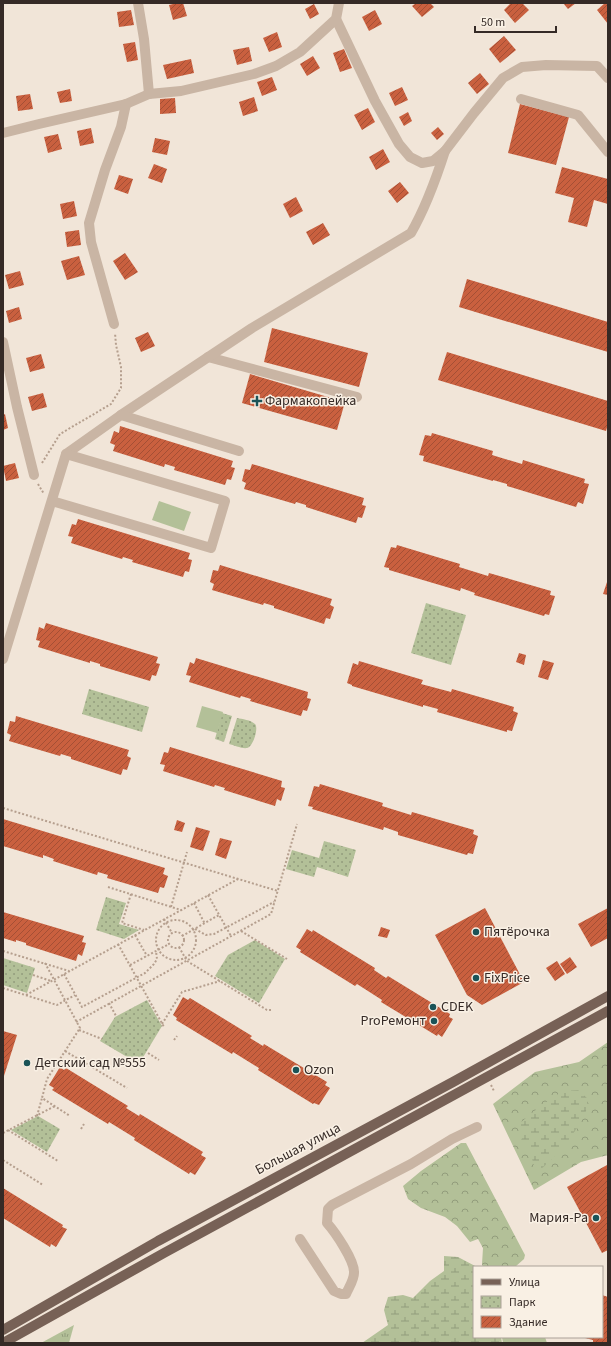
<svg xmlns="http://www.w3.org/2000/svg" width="611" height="1346" font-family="'Source Sans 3',sans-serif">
<defs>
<pattern id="grass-tufts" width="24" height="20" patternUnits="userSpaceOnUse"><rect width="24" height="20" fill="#b3c098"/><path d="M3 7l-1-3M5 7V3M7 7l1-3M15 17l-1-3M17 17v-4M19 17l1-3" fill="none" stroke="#929c7c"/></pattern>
<pattern id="forest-crowns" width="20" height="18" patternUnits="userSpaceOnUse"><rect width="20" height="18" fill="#b3c098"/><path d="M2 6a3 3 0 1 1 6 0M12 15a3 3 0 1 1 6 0" fill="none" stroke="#929c7c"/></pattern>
<pattern id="wetland-marsh" width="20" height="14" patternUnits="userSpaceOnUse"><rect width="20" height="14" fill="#b3c098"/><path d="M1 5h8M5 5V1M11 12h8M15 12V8" fill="none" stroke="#929c7c"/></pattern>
<pattern id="park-dots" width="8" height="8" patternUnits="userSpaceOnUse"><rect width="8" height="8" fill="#b3c098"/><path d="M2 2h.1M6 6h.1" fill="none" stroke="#929c7c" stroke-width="1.8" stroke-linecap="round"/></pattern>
<pattern id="building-hatch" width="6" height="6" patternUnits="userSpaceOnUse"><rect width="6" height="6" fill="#c9603f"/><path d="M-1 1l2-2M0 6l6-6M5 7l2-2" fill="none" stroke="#a44f35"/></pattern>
</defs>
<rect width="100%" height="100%" fill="#f1e5d8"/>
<polygon fill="url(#grass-tufts)" points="74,1325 69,1343 41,1343"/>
<g fill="url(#forest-crowns)">
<polygon points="608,1042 608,1155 581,1162 534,1190 493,1104 535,1072 579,1062"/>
<polygon points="461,1143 466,1143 525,1255 524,1259 515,1267 483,1267 482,1264 483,1248 478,1239 470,1242 457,1226 445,1217 421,1208 408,1199 403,1186 421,1171"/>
<polygon points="502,1337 545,1337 547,1343 503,1343"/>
</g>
<g fill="url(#wetland-marsh)">
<path d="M578,1090l10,9c-1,4 -1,8 -2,12 -5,16 -32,48 -45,58l-7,-3 -4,-15 -8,-11 -2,-17 23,-19 20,-13z"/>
<polygon points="444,1256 458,1257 477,1267 474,1267 474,1337 501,1337 502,1343 362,1343 388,1325 384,1310 388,1297 403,1295 413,1298 430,1281 444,1271"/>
</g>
<g fill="url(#park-dots)">
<polygon points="426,603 466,615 451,665 411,653"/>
<polygon points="89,689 149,707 142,732 82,714"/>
<polygon points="222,713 232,716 224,742 215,739"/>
<path d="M237,718c5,1 14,2 18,6 4,4 -2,23 -8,24 -5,1 -13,-3 -18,-4z"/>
<polygon points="324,841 356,850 348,877 317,867 314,877 286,869 292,850 319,858"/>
<polygon points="106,897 126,903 119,924 139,930 124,939 96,930"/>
<polygon points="255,940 285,959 259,1003 215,976 228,955"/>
<polygon points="3,958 35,968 27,993 3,985"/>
<polygon points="147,1000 162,1026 139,1064 100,1041 115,1017"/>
<polygon points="38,1116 60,1129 47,1152 11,1130"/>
</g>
<g fill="#b3c098">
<polygon points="159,501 191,512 184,531 152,520"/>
<polygon points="202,706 223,712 217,733 196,727"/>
</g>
<g fill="url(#building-hatch)">
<polygon points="177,3 183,3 187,16 173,20 169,5"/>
<polygon points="416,3 430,3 434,7 422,17 412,6"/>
<polygon points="511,3 522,3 529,10 515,23 504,10"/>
<polygon points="563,3 576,3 568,9"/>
<polygon points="605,3 608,3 608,24 597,10"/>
<polygon points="314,4 319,14 310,19 305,9"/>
<polygon points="131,10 134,25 119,27 117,12"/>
<polygon points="375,10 382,24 369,31 362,17"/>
<polygon points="277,32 282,47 269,52 263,38"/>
<polygon points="504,36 516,50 500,63 489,49"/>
<polygon points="135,42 138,60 127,62 123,44"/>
<polygon points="249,47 252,61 237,65 233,50"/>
<polygon points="344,49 352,68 340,72 333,53"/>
<polygon points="313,56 320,68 307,76 300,64"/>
<polygon points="191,59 194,73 167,79 163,65"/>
<polygon points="480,73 489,84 477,94 468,83"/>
<polygon points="272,77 277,90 262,96 257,82"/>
<polygon points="402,87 408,100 395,106 389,93"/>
<polygon points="70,89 72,101 60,103 57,92"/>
<polygon points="30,94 33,109 18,111 16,96"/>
<polygon points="254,97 258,111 243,116 239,102"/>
<polygon points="175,98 176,113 160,114 160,99"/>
<polygon points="520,104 569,117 556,165 508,153"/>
<polygon points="368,108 375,122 362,130 354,115"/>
<polygon points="408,112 412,121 404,126 399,117"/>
<polygon points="438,127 444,134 437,140 431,133"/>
<polygon points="91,128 94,143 80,146 77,131"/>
<polygon points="58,134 62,149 48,153 44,137"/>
<polygon points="155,138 170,141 167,155 152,152"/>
<polygon points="383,149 390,162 376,170 369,157"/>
<polygon points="154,164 167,169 162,183 148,178"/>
<polygon points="562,167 608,179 608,204 594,200 587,227 568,222 574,198 555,193"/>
<polygon points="119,175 133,179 128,194 114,189"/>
<polygon points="400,182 409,193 397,203 388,191"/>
<polygon points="296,197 303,211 290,218 283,204"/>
<polygon points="74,201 77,216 63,219 60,204"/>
<polygon points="323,223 330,235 313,245 306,232"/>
<polygon points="79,230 81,245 67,247 65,232"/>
<polygon points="125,253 138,272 125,280 113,261"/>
<polygon points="79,256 85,275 67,280 61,261"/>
<polygon points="20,271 24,285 9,289 5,275"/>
<polygon points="467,279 608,322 608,352 459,307"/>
<polygon points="19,307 22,319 9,323 6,311"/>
<polygon points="272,328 368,353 359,387 264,362"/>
<polygon points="148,332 155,346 141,352 135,338"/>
<polygon points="447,352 608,401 608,424 606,431 438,380"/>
<polygon points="41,354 45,368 30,372 26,358"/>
<polygon points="250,374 345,402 337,430 242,403"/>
<polygon points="43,393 47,407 32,411 28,397"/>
<polygon points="5,414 8,428 3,430 3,415"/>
<polygon points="120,426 233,461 231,467 235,468 231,480 227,479 225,485 174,470 175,467 165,464 164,467 113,451 115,445 110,443 114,431 119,433"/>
<polygon points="432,433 493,451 492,455 522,464 523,460 585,479 584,483 589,484 583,504 578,502 576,507 507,486 507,484 493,480 493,481 423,461 424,456 419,455 425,435 431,436"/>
<polygon points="15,463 19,478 6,481 3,466"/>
<polygon points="252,464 364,498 362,505 366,506 362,518 358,517 356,523 306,507 306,505 296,502 295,504 244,489 246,483 242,481 245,469 250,470"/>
<polygon points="78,519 190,553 188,559 192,560 189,572 185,571 183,577 132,562 133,560 123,557 122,559 71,543 73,537 68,536 72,524 76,525"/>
<polygon points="397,545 460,564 459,567 488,576 489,573 551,591 550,595 555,596 549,615 545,614 544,616 474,595 475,593 461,588 460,591 389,570 389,568 384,567 391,547 396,548"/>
<polygon points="220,565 332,599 330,605 334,607 330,619 326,618 324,624 274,608 274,606 264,603 263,605 212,590 214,584 210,582 213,570 218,571"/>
<polygon points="608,579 608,595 603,594"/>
<polygon points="46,623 158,657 156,663 160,664 156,676 152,675 150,681 100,666 100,664 90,661 90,663 38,647 40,641 36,640 39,627 44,629"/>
<polygon points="519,653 526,655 524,665 516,662"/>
<polygon points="196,658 308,692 307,698 311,699 307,711 303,710 301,716 250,701 251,699 241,696 240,698 189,682 191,676 186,675 190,662 194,664"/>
<polygon points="543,660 554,663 548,680 538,677"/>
<polygon points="359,661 423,680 421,684 451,692 452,689 514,707 513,711 518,713 512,731 507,730 507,732 437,712 438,709 423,705 423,707 352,686 352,685 347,683 353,663 358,665"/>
<polygon points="16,716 129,750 127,756 131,758 127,770 123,769 121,775 71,759 71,757 61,754 60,756 9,741 11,735 7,733 10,721 15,722"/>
<polygon points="170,747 282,781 281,787 285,788 281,801 277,799 275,806 224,790 225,788 215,785 214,787 163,771 165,765 160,764 164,752 168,753"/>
<polygon points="320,784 383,803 382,806 411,815 412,812 474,830 473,834 478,836 473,854 468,853 467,855 398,835 398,832 384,827 383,830 312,809 313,807 308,806 314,786 319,787"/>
<polygon points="3,819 165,868 163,874 168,876 164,888 160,887 158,893 107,878 108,875 98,872 97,875 53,861 54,859 43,855 43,858 3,846"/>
<polygon points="177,820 185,823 182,832 174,830"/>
<polygon points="196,827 210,831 203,851 190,847"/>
<polygon points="220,838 232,841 226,859 215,855"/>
<polygon points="485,908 524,982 482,1005 467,995 435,935"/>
<polygon points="608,908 608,938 591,947 578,924"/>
<polygon points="3,912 84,936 82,942 86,943 82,956 78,954 76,961 26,945 26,943 16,940 16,942 3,938"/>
<polygon points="381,927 390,930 387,938 378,936"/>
<polygon points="307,929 312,932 313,930 375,968 374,970 386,978 388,976 450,1014 449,1017 453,1019 442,1037 438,1034 437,1036 381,1002 382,1000 357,984 355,986 300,952 301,950 296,947"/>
<polygon points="570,957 577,967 567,974 560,964"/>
<polygon points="557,961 565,974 555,981 546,968"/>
<polygon points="183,997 188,1000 190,998 252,1036 250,1038 263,1046 264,1044 327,1082 325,1085 330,1088 319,1105 314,1103 313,1104 258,1070 259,1068 233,1052 232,1054 176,1020 177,1018 173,1015"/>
<polygon points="3,1031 17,1035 3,1079"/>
<polygon points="60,1067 64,1070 66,1068 128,1106 126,1108 139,1116 140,1114 203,1152 201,1155 206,1158 195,1175 190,1172 189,1174 134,1140 135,1138 109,1122 108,1124 52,1090 54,1088 49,1085"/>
<polygon points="607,1165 608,1167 608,1250 602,1253 567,1187"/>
<polygon points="3,1188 63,1225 62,1227 67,1229 56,1247 51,1244 50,1247 3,1218"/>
<polygon points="602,1295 608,1297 608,1343 597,1343 593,1342 593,1340 585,1338 602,1337"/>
</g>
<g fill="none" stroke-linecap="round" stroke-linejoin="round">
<g stroke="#b59f8e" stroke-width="2" stroke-dasharray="2 2" stroke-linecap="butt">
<polyline points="42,463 60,434 111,404 121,388 121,367 116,345 115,333"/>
<polyline points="38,484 44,494"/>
<polyline points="3,808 278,891"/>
<polyline points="108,887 181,910"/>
<polyline points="131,894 122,923 144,930"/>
<polyline points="208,895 231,936"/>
<polyline points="194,903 205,924"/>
<polyline points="171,907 187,852"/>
<polyline points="164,919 172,933"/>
<circle cx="176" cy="940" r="20"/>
<polyline points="195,929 206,935 214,934 274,902"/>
<polyline points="241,931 287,959"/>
<circle cx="176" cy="940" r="8"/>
<polyline points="135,935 147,956"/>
<polyline points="182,936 219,915"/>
<polyline points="118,944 164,1027"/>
<polyline points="179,947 187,961 267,1010 271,1010"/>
<polyline points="3,951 69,971"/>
<polyline points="45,963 80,1028 47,1079 42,1098 70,1116"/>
<polyline points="130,965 169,944"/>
<polyline points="64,974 82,1007 145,973 154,964 157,959 156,951"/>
<polyline points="33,975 51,981"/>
<polyline points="3,988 57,1005 75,995"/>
<polyline points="26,995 238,879"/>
<polyline points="109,1003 116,1016"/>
<polyline points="76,1022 271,914 297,824"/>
<polyline points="162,1024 182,992 220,981"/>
<polyline points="79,1030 102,1039"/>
<polyline points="174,1040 177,1036"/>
<polyline points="65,1051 127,1088"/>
<polyline points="148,1053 159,1060"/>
<polyline points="491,1085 494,1091"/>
<polyline points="37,1116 42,1098"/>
<polyline points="81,1129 84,1124"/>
<polyline points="8,1130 58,1161"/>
<polyline points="3,1133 55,1106"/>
<polyline points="3,1160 43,1185"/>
</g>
<g stroke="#c9b5a4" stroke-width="10">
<polyline points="138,3 144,39 149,94"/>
<polyline points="336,19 375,101 399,144 410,157 422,163 433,161 445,151 474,113 503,78 522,67 546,65 597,66 608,78"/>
<polyline points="521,99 578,115 608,152"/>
<polyline points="3,133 39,124 126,104 149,94 181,91 254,74 276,66 300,52 336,19 339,3"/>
<polyline points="114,324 91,242 89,223 105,170 121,127 126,104"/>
<polyline points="3,342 17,407 34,475"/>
<polyline points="208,357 357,397"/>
<path d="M121,415l131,-87 159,-95c15,-26 25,-54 34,-82"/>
<polyline points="66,454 121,415 239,451"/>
<polyline points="3,659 66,454 225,501 211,548 52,501"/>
<path d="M300,1239l34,52 7,3h5c3,-7 8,-14 8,-21 1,-12 -19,-41 -27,-50l1,-14 4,-4 79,-41 41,-25 25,-12"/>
</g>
<g stroke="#776156" stroke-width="10">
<polyline points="3,1330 158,1241 453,1082 608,996"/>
<polyline points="3,1343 164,1253 608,1011"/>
</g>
</g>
<g fill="#1b5357" stroke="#f9f0e4" stroke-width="1.5">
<path d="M255 395h4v4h4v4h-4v4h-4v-4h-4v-4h4z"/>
<circle cx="476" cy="932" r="4"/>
<circle cx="476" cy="978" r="4"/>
<circle cx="433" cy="1007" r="4"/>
<circle cx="434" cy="1021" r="4"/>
<circle cx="27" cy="1063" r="4"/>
<circle cx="296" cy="1070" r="4"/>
<circle cx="596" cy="1218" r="4"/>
</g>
<g text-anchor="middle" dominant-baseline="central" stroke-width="3" stroke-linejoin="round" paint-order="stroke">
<g font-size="14" fill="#352a26" stroke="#f9f0e4" text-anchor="start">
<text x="265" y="401">Фармакопейка</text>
<text x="484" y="932">Пятёрочка</text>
<text x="484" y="978">FixPrice</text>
<text x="441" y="1007">CDEK</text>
<text x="426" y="1021" text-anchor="end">ProРемонт</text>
<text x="35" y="1063">Детский сад №555</text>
<text x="304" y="1070">Ozon</text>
<text x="588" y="1218" text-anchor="end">Мария-Ра</text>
</g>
<g font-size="14" fill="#352a26" stroke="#f9f0e4">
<text transform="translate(298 1149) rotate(-28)">Большая улица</text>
</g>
</g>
<rect width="611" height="1346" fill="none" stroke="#352a26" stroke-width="8"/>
<rect x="473" y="1266" width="130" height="72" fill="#f9f0e4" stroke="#aba198"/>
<rect x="481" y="1279" width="20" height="6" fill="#776156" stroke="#aba198"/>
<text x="509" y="1286" font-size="12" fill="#352a26">Улица</text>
<rect x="481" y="1296" width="20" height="12" fill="url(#park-dots)" stroke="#aba198"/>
<text x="509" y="1306" font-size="12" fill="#352a26">Парк</text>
<rect x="481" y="1316" width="20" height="12" fill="url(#building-hatch)" stroke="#aba198"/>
<text x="509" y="1326" font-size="12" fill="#352a26">Здание</text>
<path d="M475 26v6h81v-6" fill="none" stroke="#352a26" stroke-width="2"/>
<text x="481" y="26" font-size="12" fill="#352a26" stroke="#f9f0e4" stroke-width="3" paint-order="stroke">50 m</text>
</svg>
